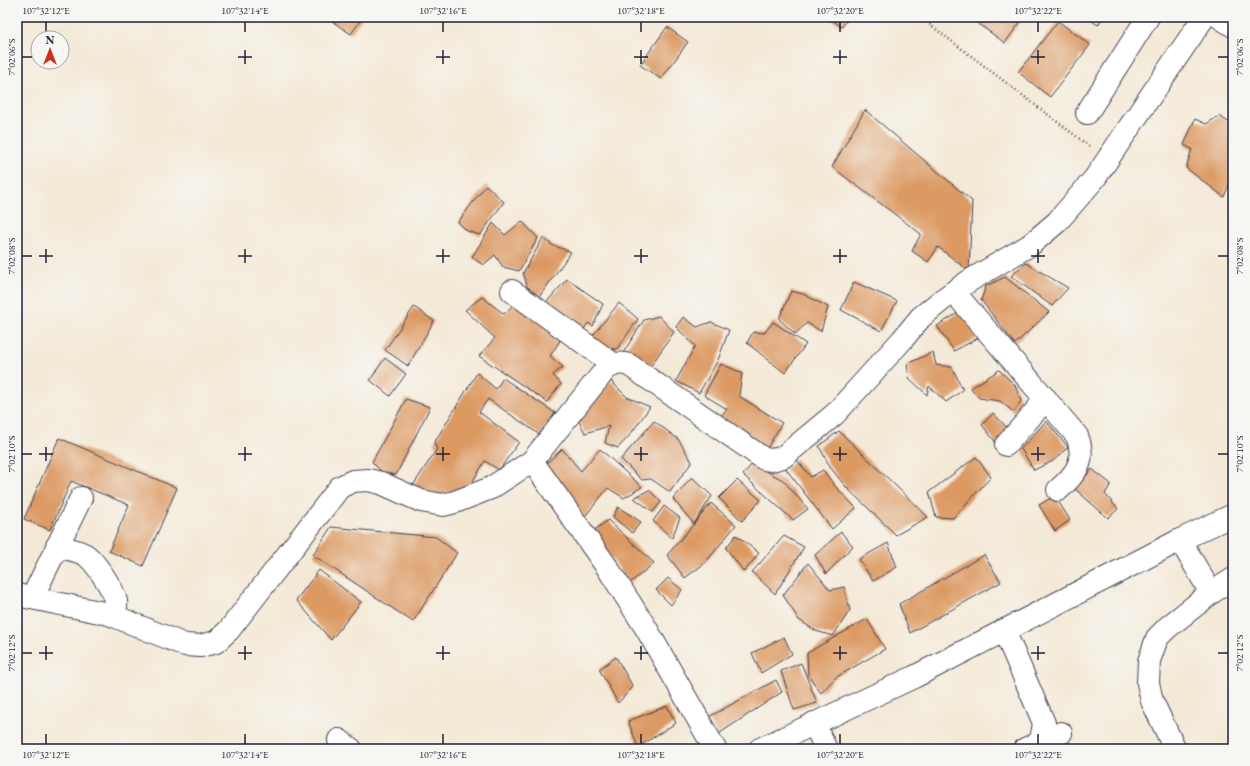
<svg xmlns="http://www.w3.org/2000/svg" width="1250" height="766" font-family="'EB Garamond',serif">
<rect width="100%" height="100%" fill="#f6f6f2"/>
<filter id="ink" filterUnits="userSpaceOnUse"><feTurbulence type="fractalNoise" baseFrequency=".025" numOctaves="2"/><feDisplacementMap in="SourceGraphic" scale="8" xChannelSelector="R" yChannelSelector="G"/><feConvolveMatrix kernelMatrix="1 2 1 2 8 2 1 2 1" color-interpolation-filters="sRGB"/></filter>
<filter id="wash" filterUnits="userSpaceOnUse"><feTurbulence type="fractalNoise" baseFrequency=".012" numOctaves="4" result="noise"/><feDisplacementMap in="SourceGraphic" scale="16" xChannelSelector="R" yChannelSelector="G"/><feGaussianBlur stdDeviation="0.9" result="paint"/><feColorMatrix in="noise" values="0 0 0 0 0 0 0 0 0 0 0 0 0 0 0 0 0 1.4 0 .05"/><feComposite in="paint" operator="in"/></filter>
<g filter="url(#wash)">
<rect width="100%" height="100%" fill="#f4e9d7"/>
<g id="blocks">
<g fill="#dc9962">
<polygon points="332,17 363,17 351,34 330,20"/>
<polygon points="828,17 849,17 842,27"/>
<polygon points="969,17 1024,17 1005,43"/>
<polygon points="1086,17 1103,17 1098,25"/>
<polygon points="1058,21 1090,45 1050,97 1018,72"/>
<polygon points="667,27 688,42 661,79 640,65"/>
<polygon points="865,110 972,201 969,271 938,247 928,262 912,251 921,234 832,167"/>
<polygon points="1219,116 1233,125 1233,175 1224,197 1186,168 1192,149 1184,145 1195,119 1206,124"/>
<polygon points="486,185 504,202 480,235 467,231 458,222"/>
<polygon points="522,221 538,238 519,271 503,267 495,255 483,265 472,257 493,223 505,235"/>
<polygon points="543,238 552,245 571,252 539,297 527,286 523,273"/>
<polygon points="1026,263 1068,288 1052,306 1011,276"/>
<polygon points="1005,277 1049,312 1015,344 981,300 986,286"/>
<polygon points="567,279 603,304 593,326 588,323 581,334 543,306"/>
<polygon points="854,282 897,301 881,331 841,310"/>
<polygon points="791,291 803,294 828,307 821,331 807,323 795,334 779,319"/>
<polygon points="482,297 504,314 517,301 563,336 550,356 563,367 553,375 561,384 547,402 479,356 495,338 465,310"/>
<polygon points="619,303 638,319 617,349 602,349 590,339"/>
<polygon points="414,307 434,321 408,366 385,350"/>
<polygon points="961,311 980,337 954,351 937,326"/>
<polygon points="659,316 674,332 650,367 623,353 644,320"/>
<polygon points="683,317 697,327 711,322 729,330 718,360 699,393 676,381 695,346 676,327"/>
<polygon points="773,322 806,344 785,373 747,343 753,332 764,333"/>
<polygon points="933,352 936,365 952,367 963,390 946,402 929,386 927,395 909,378 907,364"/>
<polygon points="385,358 406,374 390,396 370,380"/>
<polygon points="721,364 742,373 739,396 782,423 766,450 719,418 727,409 704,395"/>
<polygon points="999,370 1015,385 1021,401 1014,412 1000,401 979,398 971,388"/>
<polygon points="477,373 496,389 503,378 555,413 540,435 488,399 479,412 519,442 499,470 485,461 468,489 447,498 412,487 437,449 434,443"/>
<polygon points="611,381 627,397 650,407 630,435 618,448 605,443 609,426 585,433 578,419"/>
<polygon points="406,399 430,407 396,475 382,472 372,462"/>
<polygon points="993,413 1011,432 998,445 982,425"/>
<polygon points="654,421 678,439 692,462 670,492 651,479 642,480 621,459"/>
<polygon points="1046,421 1068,447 1053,461 1034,470 1021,449"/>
<polygon points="839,431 928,517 896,535 846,487 830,467 819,446"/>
<polygon points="59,438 177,488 143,566 109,551 129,505 71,481 50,530 24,519"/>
<polygon points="562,449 581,471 600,449 642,487 624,498 608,488 582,520 546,464"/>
<polygon points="976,457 991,477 953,518 936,517 929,492"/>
<polygon points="796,459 811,477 823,470 835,486 856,508 832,529 786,469"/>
<polygon points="752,464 783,480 808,509 793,520 743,475"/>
<polygon points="1092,469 1111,484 1105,494 1118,509 1108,518 1075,489"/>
<polygon points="692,477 712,496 694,524 711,503 736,525 705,563 685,578 667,555 694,524 673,499"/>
<polygon points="737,480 761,500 742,521 719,498"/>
<polygon points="649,490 661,502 653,512 634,498"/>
<polygon points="1055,496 1070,520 1055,531 1039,505"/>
<polygon points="664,506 680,518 672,538 653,521"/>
<polygon points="618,507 641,522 632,533 613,517"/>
<polygon points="608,520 654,563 630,583 592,532"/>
<polygon points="331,527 436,537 457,553 413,622 313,555"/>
<polygon points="841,532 853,546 826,574 815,555"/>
<polygon points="736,535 759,553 744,572 726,548"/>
<polygon points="784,536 804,547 775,594 752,572"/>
<polygon points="888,543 897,567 873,581 859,559"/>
<polygon points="984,555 1001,582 910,633 899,604"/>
<polygon points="808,563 830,590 844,587 850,610 833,636 816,631 799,620 783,595"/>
<polygon points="319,570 361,602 331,640 296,600"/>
<polygon points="668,578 682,590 671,605 656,590"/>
<polygon points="867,619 885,649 835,678 821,693 808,675 807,653"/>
<polygon points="784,637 792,654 761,673 752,653"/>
<polygon points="616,657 633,687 618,703 599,669"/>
<polygon points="801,663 817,703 794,710 781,671"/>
<polygon points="776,680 782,692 717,735 707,718"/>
<polygon points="667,706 676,723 638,747 628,721"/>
</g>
</g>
</g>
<g filter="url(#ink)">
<use href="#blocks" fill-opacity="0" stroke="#424052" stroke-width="1"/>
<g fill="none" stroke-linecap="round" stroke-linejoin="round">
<defs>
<g id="minor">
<polyline points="1219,17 1233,26"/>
<polyline points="1087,113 1148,17"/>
<polyline points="512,291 613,364"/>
<path d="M954,292l123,144c10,25 -1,38 -19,54"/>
<polyline points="1006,445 1046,399"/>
<polyline points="532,461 607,567 646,628 715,749"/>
<polyline points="1180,540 1211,593"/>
<path d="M57,546c9,3 22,4 30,10 8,6 27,34 29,45 1,5 -1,10 -2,15"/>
<path d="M17,595l92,19 76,31 15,1 16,-4 13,-12 111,-143 13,-6 15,-1 13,3 40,18 22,4 12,-3 36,-14 41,-27 74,-92c8,-5 13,-7 23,-4l135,94 8,1 11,-3 52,-43 67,-74 19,-23 21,-17 27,-19 61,-36 27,-23 38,-44 109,-161"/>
<polyline points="32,598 81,498"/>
<polyline points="1004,630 1044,723 1041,741 1045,749"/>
<polyline points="814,723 826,749"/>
<polyline points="339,740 351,749"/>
<polyline points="760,749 914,677 1180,540 1233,515"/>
<polyline points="1025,749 1061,733"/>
<polyline points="1175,749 1152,701 1148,683 1149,661 1157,638 1168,627 1211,593 1233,579"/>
</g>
</defs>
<use href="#minor" stroke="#424052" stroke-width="24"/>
<polyline stroke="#424052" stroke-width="2.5" stroke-dasharray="1 3" stroke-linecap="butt" points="920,17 1089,146"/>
<use href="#minor" stroke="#fff" stroke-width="22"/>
</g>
</g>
<path fill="none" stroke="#22223b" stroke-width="1.5" d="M46,22v10M245,22v10M443,22v10M641,22v10M840,22v10M1038,22v10M245,50v14M443,50v14M641,50v14M840,50v14M1038,50v14M22,57h10M238,57h14M436,57h14M634,57h14M833,57h14M1031,57h14M1218,57h10M46,249v14M245,249v14M443,249v14M641,249v14M840,249v14M1038,249v14M22,256h10M39,256h14M238,256h14M436,256h14M634,256h14M833,256h14M1031,256h14M1218,256h10M46,447v14M245,447v14M443,447v14M641,447v14M840,447v14M1038,447v14M22,454h10M39,454h14M238,454h14M436,454h14M634,454h14M833,454h14M1031,454h14M1218,454h10M46,646v14M245,646v14M443,646v14M641,646v14M840,646v14M1038,646v14M22,653h10M39,653h14M238,653h14M436,653h14M634,653h14M833,653h14M1031,653h14M1218,653h10M46,734v10M245,734v10M443,734v10M641,734v10M840,734v10M1038,734v10"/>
<rect width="1250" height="766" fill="none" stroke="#f6f6f2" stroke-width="44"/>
<g transform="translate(50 50)"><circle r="19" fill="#f6f6f2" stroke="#a1a1a9"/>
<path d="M0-3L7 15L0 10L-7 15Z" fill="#c8321e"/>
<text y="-6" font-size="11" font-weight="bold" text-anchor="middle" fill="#22223b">N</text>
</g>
<rect x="22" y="22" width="1206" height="722" fill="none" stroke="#22223b" stroke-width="1.5"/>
<g font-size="10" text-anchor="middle" fill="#22223b">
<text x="46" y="14">107°32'12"E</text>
<text x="245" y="14">107°32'14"E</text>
<text x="443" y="14">107°32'16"E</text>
<text x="641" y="14">107°32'18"E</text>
<text x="840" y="14">107°32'20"E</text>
<text x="1038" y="14">107°32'22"E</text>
<text transform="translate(11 57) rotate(-90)" y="4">7°02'06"S</text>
<text transform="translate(1239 57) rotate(-90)" y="4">7°02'06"S</text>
<text transform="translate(11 256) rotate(-90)" y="4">7°02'08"S</text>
<text transform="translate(1239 256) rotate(-90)" y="4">7°02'08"S</text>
<text transform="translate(11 454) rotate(-90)" y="4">7°02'10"S</text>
<text transform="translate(1239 454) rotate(-90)" y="4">7°02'10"S</text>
<text transform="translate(11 653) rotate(-90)" y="4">7°02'12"S</text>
<text transform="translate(1239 653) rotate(-90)" y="4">7°02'12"S</text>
<text x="46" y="758">107°32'12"E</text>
<text x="245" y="758">107°32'14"E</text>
<text x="443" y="758">107°32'16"E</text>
<text x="641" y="758">107°32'18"E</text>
<text x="840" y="758">107°32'20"E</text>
<text x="1038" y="758">107°32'22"E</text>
</g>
</svg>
